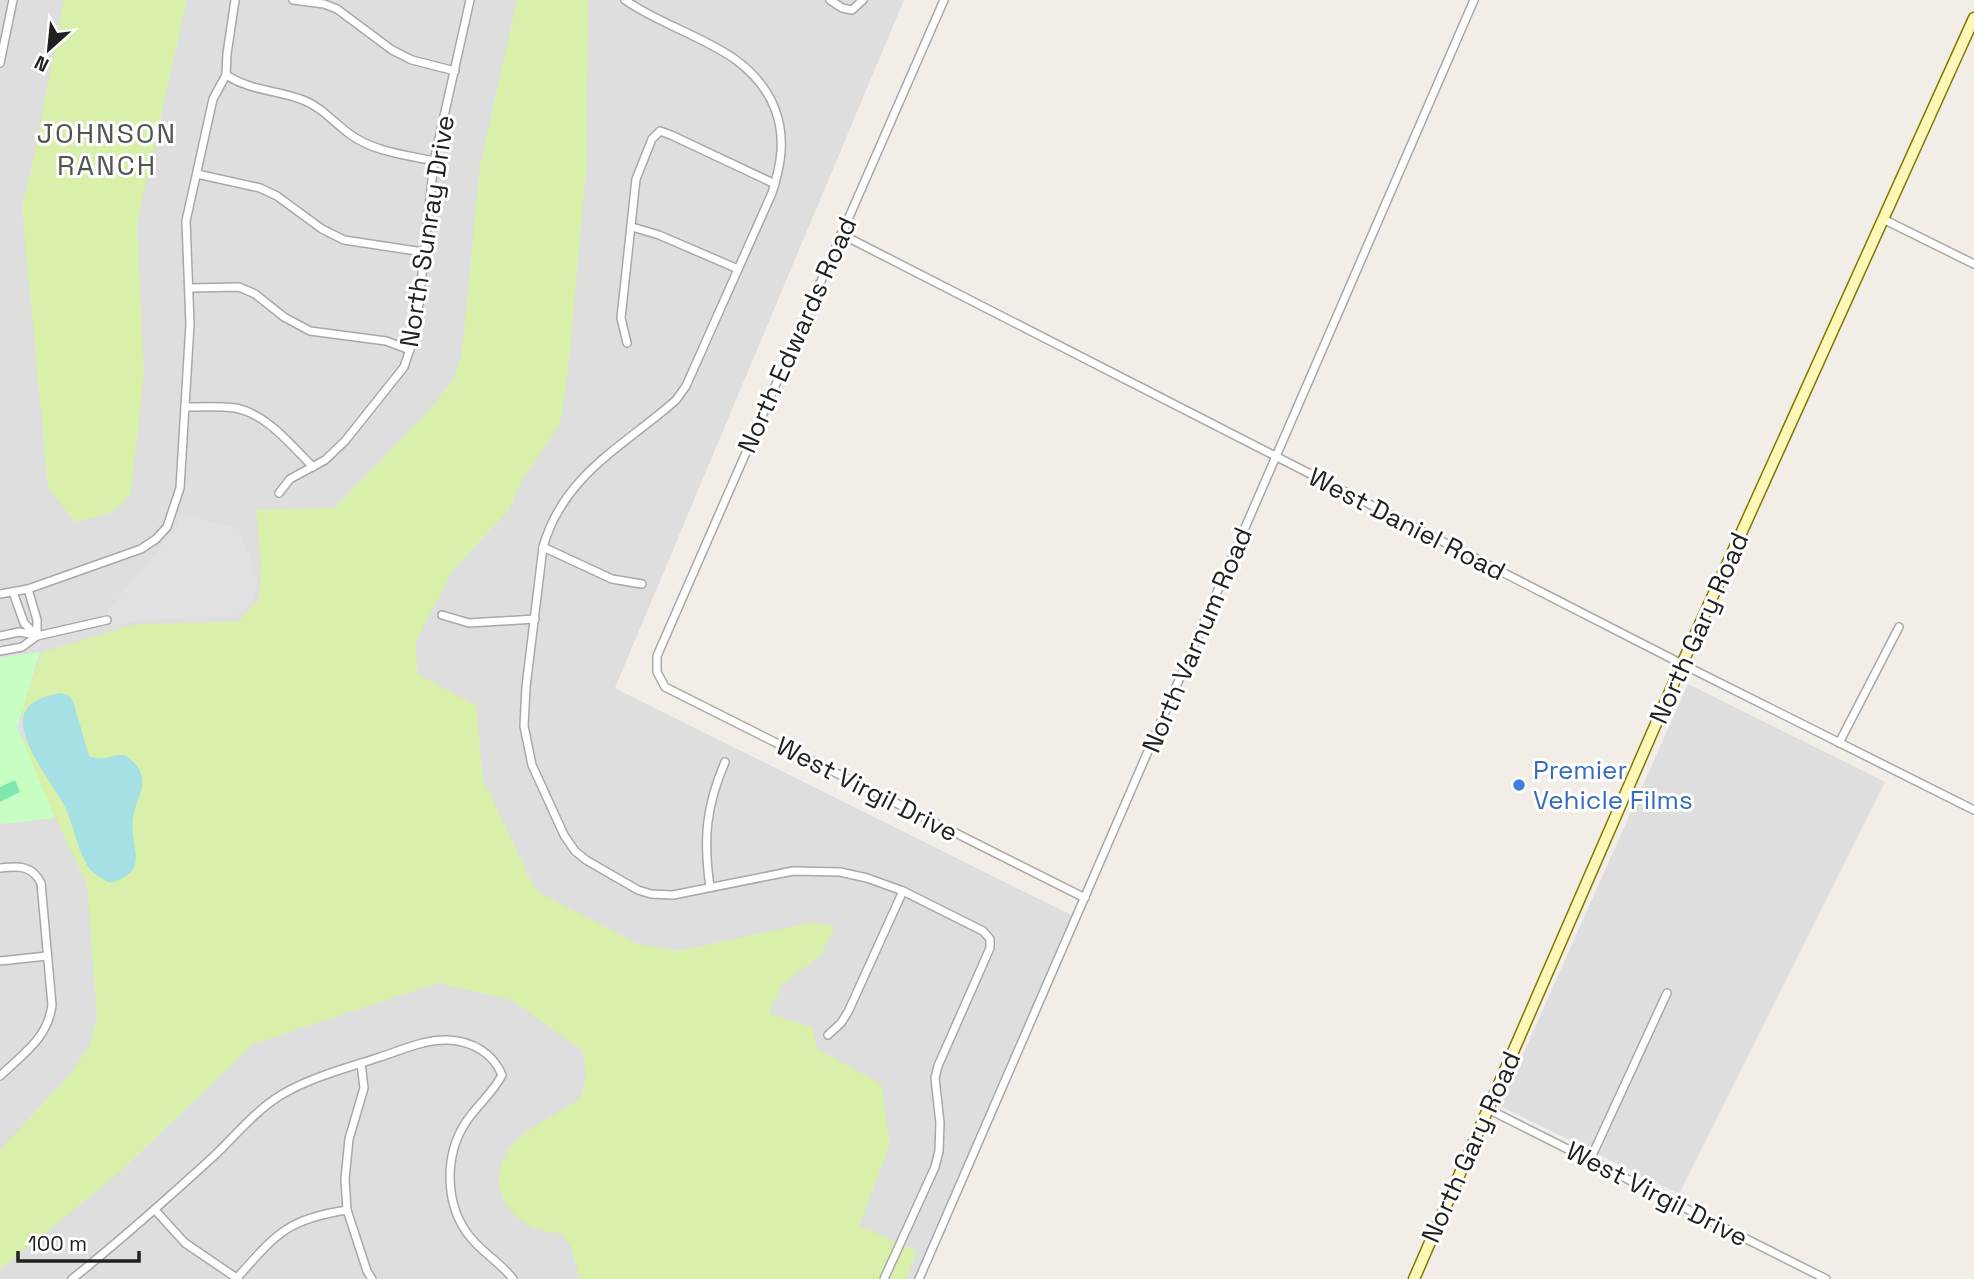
<svg xmlns="http://www.w3.org/2000/svg" width="1974" height="1279" font-family="'Space Grotesk',sans-serif">
<rect width="100%" height="100%" fill="#f2ede7"/>
<g fill="#dfdede">
<polygon points="0,0 904,0 615,688 1077,918 924,1279 0,1279"/>
<polygon points="1688,684 1885,782 1679,1194 1500,1106"/>
</g>
<g fill="#d8f0a9">
<path d="M64,0h123l-50,223 7,150 -13,118c-14,25 -30,24 -56,31l-27,-34 -26,-281 10,-41z"/>
<path d="M517,0h71l-2,172 -18,200 -8,52 -38,56 -13,30 -56,60 -37,71 1,33 60,32 5,71 54,114 102,53 40,7 136,-29 21,5 -14,28 -39,29 -13,29 44,15 4,21 64,35 9,60 -31,82 58,25 -11,28h-326l-9,-33 -10,-13c-38,1 -77,-36 -57,-75 12,-25 38,-35 61,-50 4,-3 11,-6 14,-9 9,-14 6,-33 4,-48l-71,-51 -74,-17 -185,61 -132,127 -121,99v-120l71,-77 19,-28 7,-29 -10,-131 -61,-131 -4,-44 20,-58 95,-28 101,-2 21,-23 2,-36 -5,-53 78,-2 90,-92 30,-37 8,-26 18,-188z"/>
</g>
<polygon fill="#c7ffc2" points="40,652 17,727 55,818 0,824 0,658"/>
<polygon fill="#7ee8ae" points="15,780 20,792 0,802 0,787"/>
<polygon fill="#e1e1e1" points="180,515 238,528 258,579 253,602 240,615 141,620 109,628 104,615 175,530"/>
<path fill="#a4e0e4" d="M60,693l8,2 5,6 16,55c19,8 30,-8 41,3 25,22 5,36 3,61 -4,27 19,50 -22,63 -10,-4 -20,-10 -25,-20 -10,-17 -12,-38 -21,-56 -12,-23 -44,-61 -42,-87 1,-18 22,-24 37,-27z"/>
<g fill="none" stroke-linecap="round" stroke-linejoin="round">
<defs>
<g id="street">
<polyline points="293,0 324,4 337,9 392,50 412,60 455,71"/>
<path d="M625,0c51,36 125,45 150,109 11,29 6,56 -3,84l-86,193 -10,14c-53,47 -112,74 -133,147l-17,140 -2,39 8,39 32,70 11,16 11,9 52,30 13,4 22,1 120,-24 47,1 27,6 36,13 80,40 7,8v9l-52,118 -3,12 5,45 -1,28 -4,16 -51,112"/>
<polyline points="830,0 842,8 852,10 863,0"/>
<polyline points="944,0 657,656 657,672 665,687 1085,898"/>
<polyline points="0,63 13,0"/>
<path d="M226,75c27,17 49,14 77,25 19,7 32,24 48,35 24,17 55,20 83,26"/>
<polyline points="197,174 260,188 277,196 322,229 344,240 423,252"/>
<polyline points="1883,219 1974,264"/>
<polyline points="632,227 659,235 738,269"/>
<polyline points="841,234 1682,664 1974,810"/>
<polyline points="190,288 239,287 255,294 284,317 310,331 386,341 410,350"/>
<polyline points="627,343 621,318 636,179 652,139 660,131 671,135 775,184"/>
<path d="M185,407c16,0 34,-1 50,1 31,5 57,38 78,59"/>
<polyline points="279,493 290,479 325,460 345,441 404,367 416,331 434,161 470,0"/>
<polyline points="543,547 612,579 642,584"/>
<polyline points="28,589 37,620 37,636"/>
<polyline points="13,592 24,623 37,636"/>
<polyline points="0,594 28,589 141,549 156,539 167,527 180,488 190,324 186,221 213,99 226,75 227,54 235,0"/>
<polyline points="442,615 469,623 535,619"/>
<polyline points="0,636 19,632 36,635"/>
<polyline points="0,651 22,647 37,636 107,620"/>
<polyline points="1839,743 1899,627"/>
<path d="M0,868c18,-2 32,-3 41,15l11,122c-4,33 -29,49 -52,71"/>
<path d="M710,887c-7,-48 -4,-81 15,-125"/>
<polyline points="0,961 47,956"/>
<polyline points="828,1035 841,1023 848,1012 903,891"/>
<polyline points="361,1063 364,1088 349,1139 345,1179 347,1210 367,1271 372,1279"/>
<polyline points="1488,1109 1826,1279"/>
<polyline points="1590,1160 1667,993"/>
<polyline points="155,1210 185,1243 238,1279"/>
<path d="M237,1278c39,-44 50,-59 110,-68"/>
<path d="M72,1279c49,-39 96,-81 142,-123 21,-20 41,-45 67,-61 30,-18 66,-27 99,-38 22,-7 45,-18 68,-17 24,1 45,13 54,35 -9,18 -25,30 -36,47 -22,33 -22,84 5,116 12,15 30,25 42,41"/>
<polyline points="919,1279 1474,0"/>
</g>
<polyline id="secondary" points="1414,1279 1682,664 1974,18"/>
</defs>
<use href="#street" stroke="#a8a8a8" stroke-width="10"/>
<use href="#secondary" stroke="#807900" stroke-width="13"/>
<use href="#street" stroke="#fff" stroke-width="7"/>
<use href="#secondary" stroke="#fff7b8" stroke-width="10"/>
</g>
<circle fill="#3f7fe0" stroke="#fff" stroke-width="2.5" cx="1519" cy="785" r="7"/>
<g text-anchor="middle" dominant-baseline="central" stroke-width="6" stroke-linejoin="round" paint-order="stroke">
<g font-size="26" fill="#212121" stroke="#fff">
<text transform="translate(427 231) rotate(-81)">North Sunray Drive</text>
<text transform="translate(797 335) rotate(-66)">North Edwards Road</text>
<text transform="translate(1407 524) rotate(27)">West Daniel Road</text>
<text transform="translate(1699 628) rotate(-66)">North Gary Road</text>
<text transform="translate(1197 640) rotate(-67)">North Varnum Road</text>
<text transform="translate(867 789) rotate(27)">West Virgil Drive</text>
<text transform="translate(1471 1147) rotate(-66)">North Gary Road</text>
<text transform="translate(1657 1194) rotate(27)">West Virgil Drive</text>
</g>
<g font-size="26" fill="#366cbe" stroke="#fff" text-anchor="start">
<text x="1533" y="770">Premier<tspan x="1533" dy="30">Vehicle Films</tspan></text>
</g>
<g font-size="28" letter-spacing="2" fill="#545454" stroke="#fff">
<text x="107" y="133">JOHNSON<tspan x="107" dy="32">RANCH</tspan></text>
</g>
</g>
<g transform="translate(49 49) rotate(207)" stroke="#ffffff" stroke-width="5" paint-order="stroke">
<path d="M0-5L12 26L0 18L-12 26Z" fill="#212121"/>
<text y="-10" font-size="19" font-weight="bold" text-anchor="middle" fill="#212121">N</text>
</g>
<path d="M18 1251v10h121v-10" fill="none" stroke="#212121" stroke-width="3.5"/>
<text x="28" y="1251" font-size="21" fill="#212121" stroke="#ffffff" stroke-width="5" paint-order="stroke">100 m</text>
</svg>
